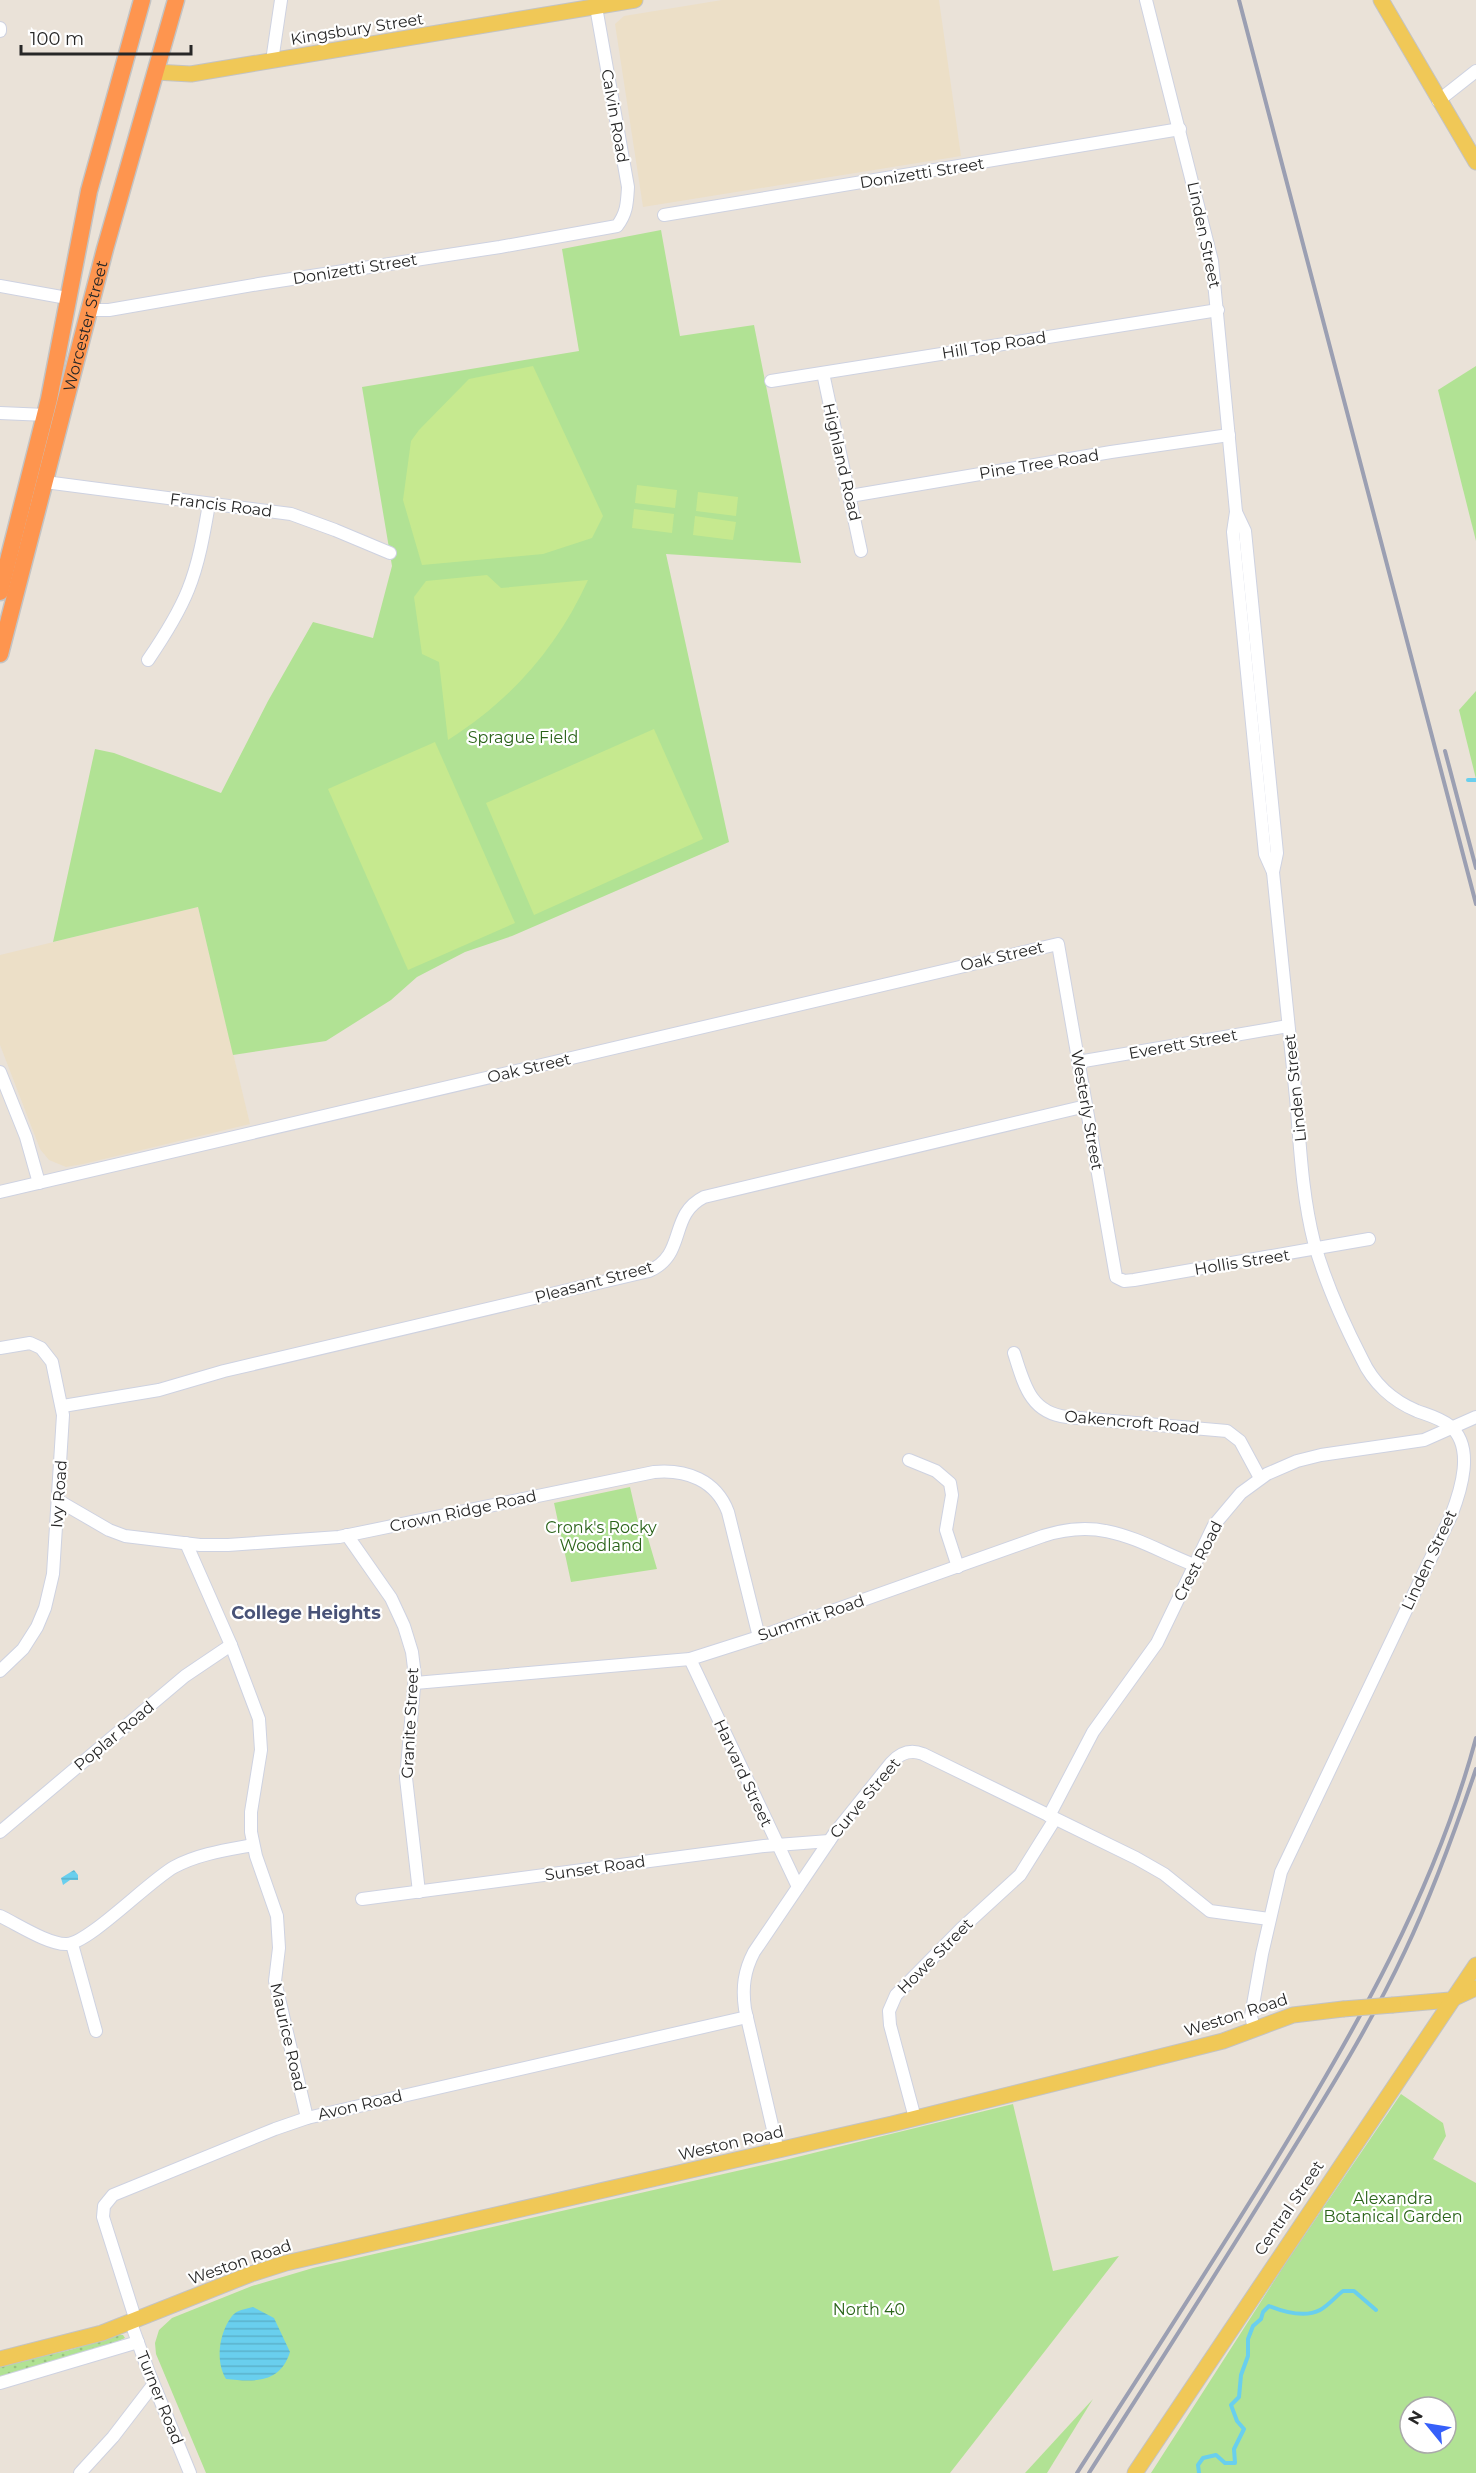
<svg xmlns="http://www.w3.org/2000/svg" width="1476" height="2473" font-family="Montserrat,sans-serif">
<defs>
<pattern id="grass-dots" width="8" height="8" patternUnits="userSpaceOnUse" patternTransform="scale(1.5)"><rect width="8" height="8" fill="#b1e294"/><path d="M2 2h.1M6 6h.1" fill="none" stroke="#98c280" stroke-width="1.8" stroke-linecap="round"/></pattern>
<pattern id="water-rules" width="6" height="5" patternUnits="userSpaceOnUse" patternTransform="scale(1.5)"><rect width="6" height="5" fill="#69cfee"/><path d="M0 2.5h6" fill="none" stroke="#5bb2cc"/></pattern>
</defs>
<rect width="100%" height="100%" fill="#eae2d8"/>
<g fill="#ecdfc7">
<polygon points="722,0 939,0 961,156 643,207 615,24 624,16"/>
<polygon points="198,907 250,1124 83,1164 66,1167 49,1160 40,1149 0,1045 0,955"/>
</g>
<polygon fill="url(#grass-dots)" points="117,2335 123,2335 125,2338 108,2346 0,2378 0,2366 70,2350"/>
<g fill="#b1e294" fill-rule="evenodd">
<polygon points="661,230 680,336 754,325 801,563 666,554 729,842 512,936 465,952 417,977 391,1000 326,1041 233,1055 198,907 53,942 95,749 114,753 221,793 268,701 313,622 373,638 392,566 362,387 579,351 562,249"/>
<polygon points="1476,366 1476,541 1438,390"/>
<polygon points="1476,691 1476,779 1459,710"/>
<polygon points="630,1487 639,1526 647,1535 657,1569 571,1582 554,1503"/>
<path d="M1401,2094l42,29 3,13 -13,23 43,24v290h-325l136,-212zM1410,2407h36v36h-36z"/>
<polygon points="1013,2104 1053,2271 1119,2256 950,2473 206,2473 156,2354 155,2343 159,2330 172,2318 252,2286 313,2268 789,2159"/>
<polygon points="1093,2399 1047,2473 1025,2473"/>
</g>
<g fill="#c6e98f">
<polygon points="533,366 603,516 592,538 543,554 422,565 403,500 411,441 419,430 469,379"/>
<polygon points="637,485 677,490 675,508 635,503"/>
<polygon points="698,492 738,497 736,516 696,511"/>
<polygon points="634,509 674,514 672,533 632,528"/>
<polygon points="695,516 736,522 733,540 693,535"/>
<path d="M487,575l14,13 87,-8c-31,68 -77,120 -140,160l-9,-78 -17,-8 -8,-57 12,-16z"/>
<polygon points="654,729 703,839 534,915 486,803"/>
<polygon points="435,742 515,923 408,970 328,789"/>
</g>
<g fill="url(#water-rules)">
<polygon points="74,1870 78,1875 78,1880 70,1880 63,1885 61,1878"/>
<path d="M253,2307l21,11 16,34c-10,32 -37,30 -64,27 -11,-18 -7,-46 6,-63 5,-6 13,-7 21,-9z"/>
</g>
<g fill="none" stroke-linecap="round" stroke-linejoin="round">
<g stroke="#69cfee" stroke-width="4">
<polyline points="1468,780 1476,780"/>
<path d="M1199,2473l-1,-8 5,-7 13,-3 9,8h10l-1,-14 10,-20 -7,-8 -6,-16 8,-8 2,-22 7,-19v-17l5,-13 8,-7 2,-7 6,-6c15,6 36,12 51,4 9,-5 15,-13 23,-19h11l22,19"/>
</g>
<defs>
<g id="minor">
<polyline points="1146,0 1212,261 1236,512 1233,532 1265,854 1273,872"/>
<polyline points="0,28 0,31"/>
<polyline points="272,61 281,0"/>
<polyline points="1438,101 1476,71"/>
<polyline points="664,215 1180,129"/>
<polyline points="0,286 67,298"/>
<path d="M89,310h20l150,-26 241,-37 117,-21c10,-13 10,-23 11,-39l-32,-180"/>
<polyline points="823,373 861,551"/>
<polyline points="771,381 1218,310"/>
<polyline points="0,413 46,415"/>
<polyline points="45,482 291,514 335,530 390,553"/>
<polyline points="850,496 1111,452 1229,435"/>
<path d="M1236,512l9,19 32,322 -4,19c7,75 15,150 23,226 4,47 6,97 18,144 11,40 29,80 48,117 11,24 31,42 55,52 11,4 23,7 33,15 25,21 11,64 1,90l-170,356 -19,82 -11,62 3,13"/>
<path d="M148,660c15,-22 30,-45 40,-70 11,-27 16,-57 21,-86"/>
<polyline points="1078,1062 1288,1026"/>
<polyline points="0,1072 26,1137 39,1183"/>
<polyline points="0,1192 1058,944 1116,1277 1124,1281 1134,1280 1369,1239"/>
<polyline points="0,1348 30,1343 41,1348 52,1362 63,1415 53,1574 45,1608 37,1627 23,1649 0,1671"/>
<path d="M1014,1353c10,31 16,60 53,64l160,14 13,10 20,37"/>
<path d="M63,1406l96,-16 65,-19 425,-100c38,-16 19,-56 55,-74l382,-91"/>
<polyline points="909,1460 936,1471 950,1483 952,1495 946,1530 958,1567"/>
<path d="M59,1501l50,29 16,6 75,9h28l111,-8 315,-65c32,-3 62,8 74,40l31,125"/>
<polyline points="347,1535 391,1598 404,1626 412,1652 415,1676 406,1778 419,1892"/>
<polyline points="186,1543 231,1645 259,1719 261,1750 251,1812 251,1832 256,1856 277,1916 279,1948 275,1981 307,2118"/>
<polyline points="690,1659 798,1887"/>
<path d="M415,1683l275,-24 69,-22 284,-101c62,-20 96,7 151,29"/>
<polyline points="1049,1816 1093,1732 1157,1643 1214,1525 1241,1493 1267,1474 1297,1461 1321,1455 1424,1440 1476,1417"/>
<polyline points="0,1832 185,1676 231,1645"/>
<polyline points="362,1899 764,1846 829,1841"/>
<path d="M0,1916c17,8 49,29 67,28 22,-1 82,-63 107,-77 24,-13 52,-17 79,-22"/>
<polyline points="72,1944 96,2031"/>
<polyline points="915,2118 890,2025 889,2011 896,1995 961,1929 1020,1875 1055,1819"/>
<path d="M778,2151l-33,-142c-3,-21 -1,-38 9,-57l80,-118 57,-71c9,-10 19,-14 32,-9l213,104 28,16 46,37 59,8"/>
<polyline points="136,2321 103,2217 104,2206 113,2195 275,2129 307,2118 747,2017"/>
<polyline points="131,2323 149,2373 190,2473"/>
<polyline points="0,2383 138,2342"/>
<polyline points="80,2473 113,2437 153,2385"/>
</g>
<g id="major">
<polyline points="1381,0 1476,162"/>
<polyline points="155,72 191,74 635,0"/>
<polyline points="1393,2005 1450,2000 1476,1988"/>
<polyline points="0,2359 102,2333 251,2274 286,2263 892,2124 1223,2041 1293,2015 1343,2009"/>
<polyline points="1135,2473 1476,1965"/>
</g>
<g id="highway">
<polyline points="0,592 49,399 89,191 142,0"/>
<path id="s1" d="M0,654l105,-405 71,-249"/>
</g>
</defs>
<use href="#minor" stroke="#ced2e1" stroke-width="14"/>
<use href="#major" stroke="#c3c3c3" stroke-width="17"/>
<use href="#highway" stroke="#c3c3c3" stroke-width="19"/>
<use href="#minor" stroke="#fff" stroke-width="12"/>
<use href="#major" stroke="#f0c857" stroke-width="15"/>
<use href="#highway" stroke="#fe954f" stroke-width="16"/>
<g stroke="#9b9fb2" stroke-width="4">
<polyline points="1239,0 1476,904"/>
<polyline points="1445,751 1476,868"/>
<path d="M1077,2473c66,-103 133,-206 197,-310 82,-134 161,-272 202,-425"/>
<path d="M1089,2473c65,-102 130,-203 193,-306 44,-71 88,-141 123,-216 28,-59 50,-120 71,-182"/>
</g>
<defs>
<polyline id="major-bridge" points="1343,2009 1393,2005"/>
</defs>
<use href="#major-bridge" stroke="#c3c3c3" stroke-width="17" stroke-linecap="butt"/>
<use href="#major-bridge" stroke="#f0c857" stroke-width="15"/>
</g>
<g text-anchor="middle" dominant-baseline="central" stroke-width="4.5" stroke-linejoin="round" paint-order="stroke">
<g font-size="16" fill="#272727" stroke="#fff">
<text transform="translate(357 29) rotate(-9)">Kingsbury Street</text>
<text transform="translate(615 116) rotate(80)">Calvin Road</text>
<text transform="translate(922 173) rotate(-9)">Donizetti Street</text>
<text transform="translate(1204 235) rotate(78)">Linden Street</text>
<text transform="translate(355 269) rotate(-9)">Donizetti Street</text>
<text stroke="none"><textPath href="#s1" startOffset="339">Worcester Street</textPath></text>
<text transform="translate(994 345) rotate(-9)">Hill Top Road</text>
<text transform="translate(842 462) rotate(77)">Highland Road</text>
<text transform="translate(1039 464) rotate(-9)">Pine Tree Road</text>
<text transform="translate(221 505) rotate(7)">Francis Road</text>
<text transform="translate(1002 956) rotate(-13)">Oak Street</text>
<text transform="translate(1183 1044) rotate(-10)">Everett Street</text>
<text transform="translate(529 1068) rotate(-13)">Oak Street</text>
<text transform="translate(1295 1088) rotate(-96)">Linden Street</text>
<text transform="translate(1087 1110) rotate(80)">Westerly Street</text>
<text transform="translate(1242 1262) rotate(-9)">Hollis Street</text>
<text transform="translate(594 1282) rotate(-15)">Pleasant Street</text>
<text transform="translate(1132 1422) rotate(5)">Oakencroft Road</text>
<text transform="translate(59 1494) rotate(-86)">Ivy Road</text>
<text transform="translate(463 1511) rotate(-12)">Crown Ridge Road</text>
<text transform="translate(1429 1560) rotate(-65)">Linden Street</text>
<text transform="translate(1198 1561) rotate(-63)">Crest Road</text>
<text transform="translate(811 1618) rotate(-19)">Summit Road</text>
<text transform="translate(410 1723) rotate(-87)">Granite Street</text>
<text transform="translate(114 1736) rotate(-40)">Poplar Road</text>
<text transform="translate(743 1773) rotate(65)">Harvard Street</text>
<text transform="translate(865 1798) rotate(-50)">Curve Street</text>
<text transform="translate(595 1868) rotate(-8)">Sunset Road</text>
<text transform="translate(935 1956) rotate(-45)">Howe Street</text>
<text transform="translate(1236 2015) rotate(-18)">Weston Road</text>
<text transform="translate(288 2037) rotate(77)">Maurice Road</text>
<text transform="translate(360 2105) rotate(-13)">Avon Road</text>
<text transform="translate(731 2143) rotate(-13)">Weston Road</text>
<text transform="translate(1289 2208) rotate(-56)">Central Street</text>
<text transform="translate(240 2262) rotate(-19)">Weston Road</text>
<text transform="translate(160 2398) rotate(68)">Turner Road</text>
</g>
<g font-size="16" fill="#2a6319" stroke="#fff">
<text x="523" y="737">Sprague Field</text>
<text x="601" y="1527">Cronk's Rocky<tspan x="601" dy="18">Woodland</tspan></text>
<text x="1393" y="2198">Alexandra<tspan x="1393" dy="18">Botanical Garden</tspan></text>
<text x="869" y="2309">North 40</text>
</g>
<g font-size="18" font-weight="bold" fill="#485277" stroke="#fff">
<text x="306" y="1613">College Heights</text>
</g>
</g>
<g transform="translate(1428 2425) rotate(300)"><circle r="28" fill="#ffffff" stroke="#a9a9a9" stroke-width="1.5"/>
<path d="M0-4.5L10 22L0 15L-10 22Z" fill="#3660fa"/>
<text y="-9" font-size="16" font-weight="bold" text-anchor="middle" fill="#272727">N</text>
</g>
<path d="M21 45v9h170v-9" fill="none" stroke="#272727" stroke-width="3"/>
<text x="30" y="45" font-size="18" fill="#272727" stroke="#ffffff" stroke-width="4.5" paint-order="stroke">100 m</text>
</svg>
